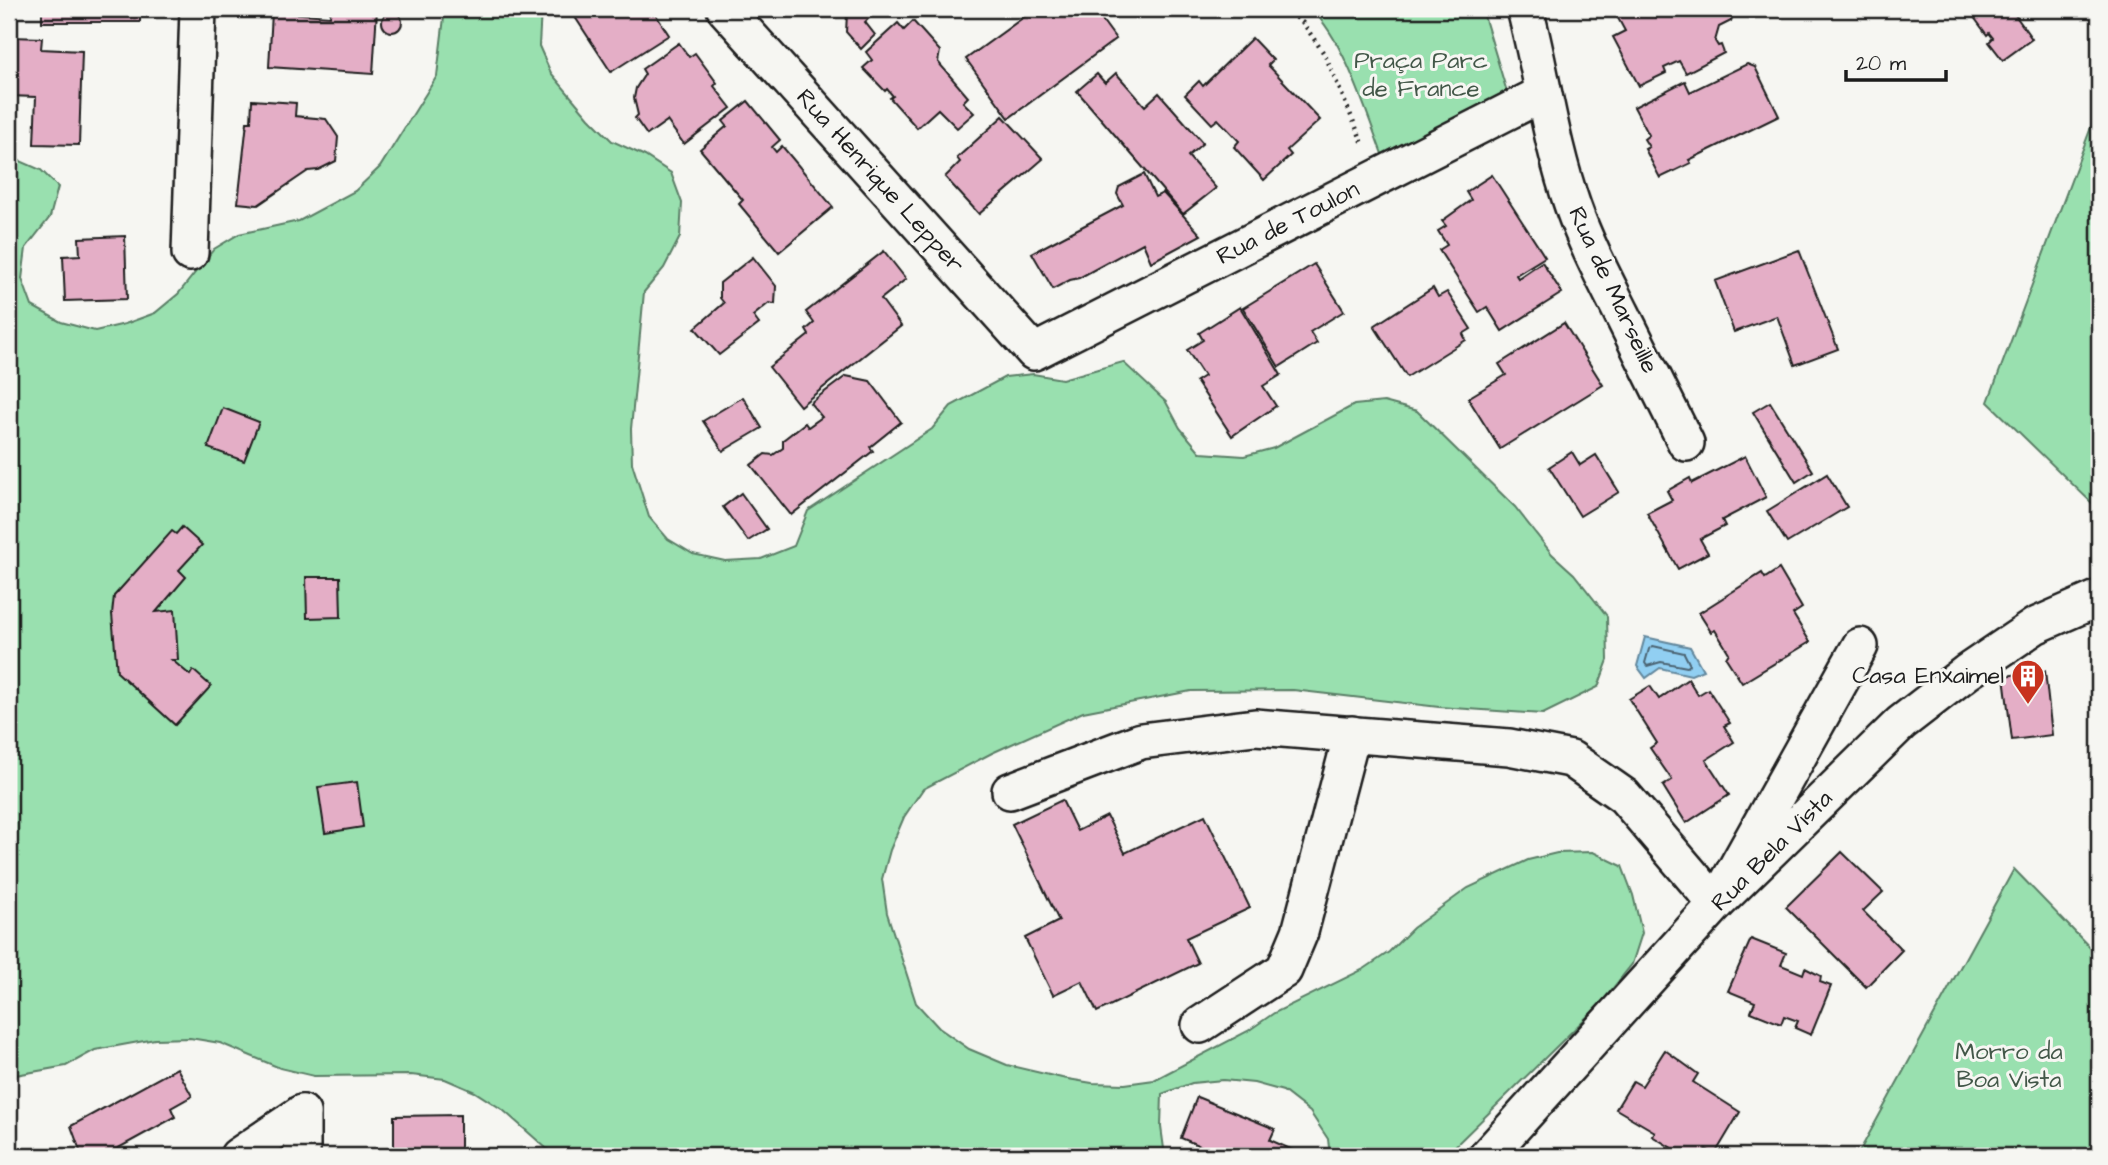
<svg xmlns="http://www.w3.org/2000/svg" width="2108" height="1165" font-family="'Architects Daughter',sans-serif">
<rect width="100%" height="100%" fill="#f6f6f2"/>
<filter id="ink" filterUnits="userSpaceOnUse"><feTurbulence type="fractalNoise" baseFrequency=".0143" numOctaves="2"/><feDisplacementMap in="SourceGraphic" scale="14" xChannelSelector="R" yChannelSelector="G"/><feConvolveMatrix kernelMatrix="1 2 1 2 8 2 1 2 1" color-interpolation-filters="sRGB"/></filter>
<g filter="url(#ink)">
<g fill="#99e0af" stroke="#5a7e66" stroke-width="2">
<polygon points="445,9 541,9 539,46 551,73 589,118 612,141 645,156 671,173 682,203 680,237 664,268 644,292 631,429 632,463 649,517 668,539 693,554 725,561 761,559 794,546 808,511 932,429 951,406 1005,377 1033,374 1062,379 1123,362 1166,402 1180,428 1201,453 1244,456 1274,448 1354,405 1384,402 1417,411 1515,507 1552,554 1574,574 1607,616 1608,660 1598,687 1543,714 1439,707 1293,690 1191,691 1083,712 992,753 923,789 904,817 890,850 882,879 887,913 916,1003 939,1028 969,1049 1007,1065 1062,1078 1092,1083 1125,1084 1154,1080 1248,1031 1274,1013 1364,969 1389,952 1413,928 1468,888 1528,860 1557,853 1593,852 1622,866 1633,895 1642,933 1632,964 1601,1003 1445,1156 1330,1156 1328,1139 1310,1112 1283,1091 1254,1083 1223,1080 1192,1083 1162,1094 1161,1127 1165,1156 555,1156 503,1110 475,1092 445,1079 411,1075 314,1076 280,1068 220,1043 190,1038 155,1039 95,1050 66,1066 16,1075 9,1092 9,156 41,170 58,187 50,217 26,248 22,279 32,306 61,322 95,331 125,324 155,313 178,294 214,249 239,234 299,221 355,191 380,167 437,76"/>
<path d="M1311,9h171l28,93 -123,65c-18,-45 -41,-126 -76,-158z"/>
<polygon points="2099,106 2099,510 1988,402"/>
<polygon points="2014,869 2099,957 2099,1156 1857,1156"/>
</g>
<polygon fill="#91cff2" stroke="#62879c" stroke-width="2" points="1645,637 1690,647 1703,670 1691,675 1660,668 1646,678 1637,666"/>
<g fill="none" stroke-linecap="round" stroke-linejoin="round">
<polygon stroke="#4b6472" stroke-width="2" points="1653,646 1684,653 1690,665 1687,667 1661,662 1647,666 1645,663 1649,649"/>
</g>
<g fill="#e4aec6" stroke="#1c1c1c" stroke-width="2">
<rect x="42" y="9" width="98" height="13"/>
<polygon points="331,9 377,9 373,74 269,67 272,12 330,16"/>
<polygon points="588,9 652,9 669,35 611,72 575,17"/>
<polygon points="853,9 868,9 873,14 865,22 875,35 861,49 846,32 847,14"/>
<polygon points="1035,9 1052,9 1058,16 1067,9 1094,9 1116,39 1009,118 966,59"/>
<polygon points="1613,9 1735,9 1731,21 1719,27 1715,41 1718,46 1721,45 1724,53 1686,73 1679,61 1664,68 1666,73 1639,86 1613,37 1625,31"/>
<polygon points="1968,9 2011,9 2032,39 2003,60 1989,42 1993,38 1989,33 1987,35"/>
<circle cx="392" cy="22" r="10"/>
<polygon points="913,21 940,51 938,62 968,97 963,102 974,113 957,128 938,109 917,128 890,98 893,96 887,89 885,91 863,68 872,60 866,52 898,23 904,30"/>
<polygon points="11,37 42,38 41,49 82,51 79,145 34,144 36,97 9,96"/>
<polygon points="1252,38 1273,60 1268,65 1320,120 1287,150 1291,155 1264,180 1234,147 1239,141 1218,119 1212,124 1185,95 1199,81 1203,86"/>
<polygon points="679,43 689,57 695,53 717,83 714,86 731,108 684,144 667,121 647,135 635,118 638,115 634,98 636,88 645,74 642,69"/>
<polygon points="1747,64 1755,67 1779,116 1689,160 1691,163 1660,178 1645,149 1649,147 1644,139 1649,135 1634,107 1685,81 1690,92"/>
<polygon points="1116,73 1145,106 1159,93 1203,143 1188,156 1216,188 1183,214 1077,91 1097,74 1105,83"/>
<polygon points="252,100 296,103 295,116 326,119 338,137 336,161 318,170 308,171 258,205 238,203 247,122 251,122"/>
<polygon points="748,101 780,140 772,147 776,152 782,146 833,207 779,252 739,204 743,200 700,149 727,126 723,121"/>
<polygon points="1003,116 1043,159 979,214 945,177 960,162 957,158"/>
<polygon points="1144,174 1155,197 1163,193 1201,235 1151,262 1143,243 1079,278 1070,280 1053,289 1032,253 1123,205 1117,194 1119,187"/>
<polygon points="1492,175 1545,257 1516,275 1518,278 1542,262 1562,293 1502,331 1487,307 1479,312 1439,250 1447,245 1438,231 1446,226 1442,221 1471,200 1466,192"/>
<polygon points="125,236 127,299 65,301 63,256 80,255 79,238"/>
<polygon points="1799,250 1838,349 1795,365 1777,316 1734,332 1715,281"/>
<polygon points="884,251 906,279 881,299 901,326 800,406 769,367 809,335 806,330 814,323 806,312"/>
<polygon points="753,257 776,286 775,304 769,303 753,316 759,324 719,355 695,328 724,303 720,298 720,283"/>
<polygon points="1314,264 1344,311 1310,332 1317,343 1279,367 1243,308"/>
<polygon points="1433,288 1438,297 1447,292 1471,329 1463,334 1466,340 1407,377 1374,326"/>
<polygon points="1240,307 1281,375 1263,386 1276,406 1232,436 1196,381 1204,376 1187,350 1203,340 1199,333"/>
<polygon points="1564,323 1603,385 1500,449 1468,398 1506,375 1499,364"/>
<polygon points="846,376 870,381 901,422 870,447 873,451 791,515 751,465 765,454 773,455 783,448 783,440 805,423 808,427 822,417 810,403"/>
<polygon points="743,397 762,428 723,451 703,421"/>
<polygon points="1770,402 1813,471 1796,482 1753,412"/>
<polygon points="223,408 259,422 244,461 208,448"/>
<polygon points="1572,452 1580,465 1596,455 1619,492 1580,516 1549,467"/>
<polygon points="1745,456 1766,497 1722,520 1725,526 1700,539 1708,553 1678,569 1647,513 1672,500 1667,491 1690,478 1692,483"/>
<polygon points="1827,474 1847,507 1787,543 1767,511"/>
<polygon points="741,493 767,529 748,541 723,507"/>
<polygon points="182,527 202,545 179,570 186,577 156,612 175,610 178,660 172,660 190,675 193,670 211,686 175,725 117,672 112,614 114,596 172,531 176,534"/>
<polygon points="1779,569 1802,608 1793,614 1810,642 1742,683 1726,658 1729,653 1715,630 1711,632 1699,613 1762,573 1765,578"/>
<polygon points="306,577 340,577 341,617 307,618"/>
<polygon points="2045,671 2052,735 2012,740 2004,676"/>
<polygon points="1688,679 1698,695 1708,689 1730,723 1724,726 1734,742 1706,760 1729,795 1686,823 1663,786 1672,780 1650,748 1657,743 1629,699 1650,686 1659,699"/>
<polygon points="357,782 363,827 325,833 318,787"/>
<polygon points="1062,800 1077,831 1107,816 1125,853 1205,815 1250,908 1186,938 1198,963 1097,1012 1082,981 1053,995 1025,938 1059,921 1012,824"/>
<polygon points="1842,852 1883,892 1863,911 1902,950 1866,987 1786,907"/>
<polygon points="1751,939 1786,953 1781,965 1803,974 1805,968 1821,976 1820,982 1831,986 1811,1035 1795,1028 1798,1021 1784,1016 1781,1024 1751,1012 1755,1002 1728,991"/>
<polygon points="1665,1050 1698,1074 1693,1082 1740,1112 1715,1154 1706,1149 1702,1156 1685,1156 1652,1136 1655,1132 1616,1109 1633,1081 1642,1086"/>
<polygon points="177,1068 192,1096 171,1108 175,1117 104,1156 82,1156 71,1126"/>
<polygon points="1197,1097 1275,1129 1270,1140 1306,1156 1215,1156 1217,1153 1181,1138"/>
<polygon points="460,1115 460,1154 490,1154 490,1156 394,1156 394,1116"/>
</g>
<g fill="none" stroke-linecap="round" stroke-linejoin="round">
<defs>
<g id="minor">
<polyline points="725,9 1034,352 1542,94"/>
<path d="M1525,9c17,65 25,133 48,198 13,37 31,71 49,107 21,43 43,86 64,129"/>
<polyline points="190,253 198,9"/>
<polyline points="1010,791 1141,741 1255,727 1509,747 1571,759 1624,796 1716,904 1860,646"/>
<polyline points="1200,1025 1284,970 1300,932 1352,734"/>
<polyline points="238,1156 302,1113"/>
<polyline points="302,1156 302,1113"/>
<polyline points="1487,1156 1716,904 1901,723 1967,672 2035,626 2099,598"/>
</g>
</defs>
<use href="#minor" stroke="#1c1c1c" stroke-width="40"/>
<polyline stroke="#1c1c1c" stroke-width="4.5" stroke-dasharray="2 5" stroke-linecap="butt" points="1285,9 1303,23 1325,55 1364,146"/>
<use href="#minor" stroke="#f6f6f2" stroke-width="35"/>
</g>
</g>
<defs>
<symbol id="building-pin" viewBox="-11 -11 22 30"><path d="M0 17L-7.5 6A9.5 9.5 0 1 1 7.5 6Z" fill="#c8321e" stroke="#f6f6f2"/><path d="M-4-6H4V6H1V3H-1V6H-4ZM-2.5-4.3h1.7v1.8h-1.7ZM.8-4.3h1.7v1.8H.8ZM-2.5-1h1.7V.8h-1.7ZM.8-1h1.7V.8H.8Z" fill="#fff"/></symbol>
</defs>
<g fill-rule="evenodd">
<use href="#building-pin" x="2009" y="657" width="38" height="52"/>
</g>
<g text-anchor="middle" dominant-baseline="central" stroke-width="6" stroke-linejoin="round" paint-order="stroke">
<g font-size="24" fill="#425748" stroke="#f6f6f2">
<text x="1421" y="61">Praça Parc<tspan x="1421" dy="28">de France</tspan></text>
<text x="2009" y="1052">Morro da<tspan x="2009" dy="28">Boa Vista</tspan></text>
</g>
<g font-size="24" fill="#1c1c1c" stroke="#f6f6f2">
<text transform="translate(880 181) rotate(48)">Rua Henrique Lepper</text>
<text transform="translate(1288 223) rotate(-27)">Rua de Toulon</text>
<text transform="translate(1613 290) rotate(65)">Rua de Marseille</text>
<text transform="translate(1772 851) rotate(-45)">Rua Bela Vista</text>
</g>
<g font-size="24" fill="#1c1c1c" stroke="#f6f6f2" text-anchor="end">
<text x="2004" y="676">Casa Enxaimel</text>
</g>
</g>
<rect width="2108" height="1165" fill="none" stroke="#f6f6f2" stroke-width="35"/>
<rect x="18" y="18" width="2073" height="1130" fill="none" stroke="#1c1c1c" stroke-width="2.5" filter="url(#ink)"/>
<path d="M1846 70v10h100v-10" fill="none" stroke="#1c1c1c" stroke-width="3.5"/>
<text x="1856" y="70" font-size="21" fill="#1c1c1c" stroke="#f6f6f2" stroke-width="5" paint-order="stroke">20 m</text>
</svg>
